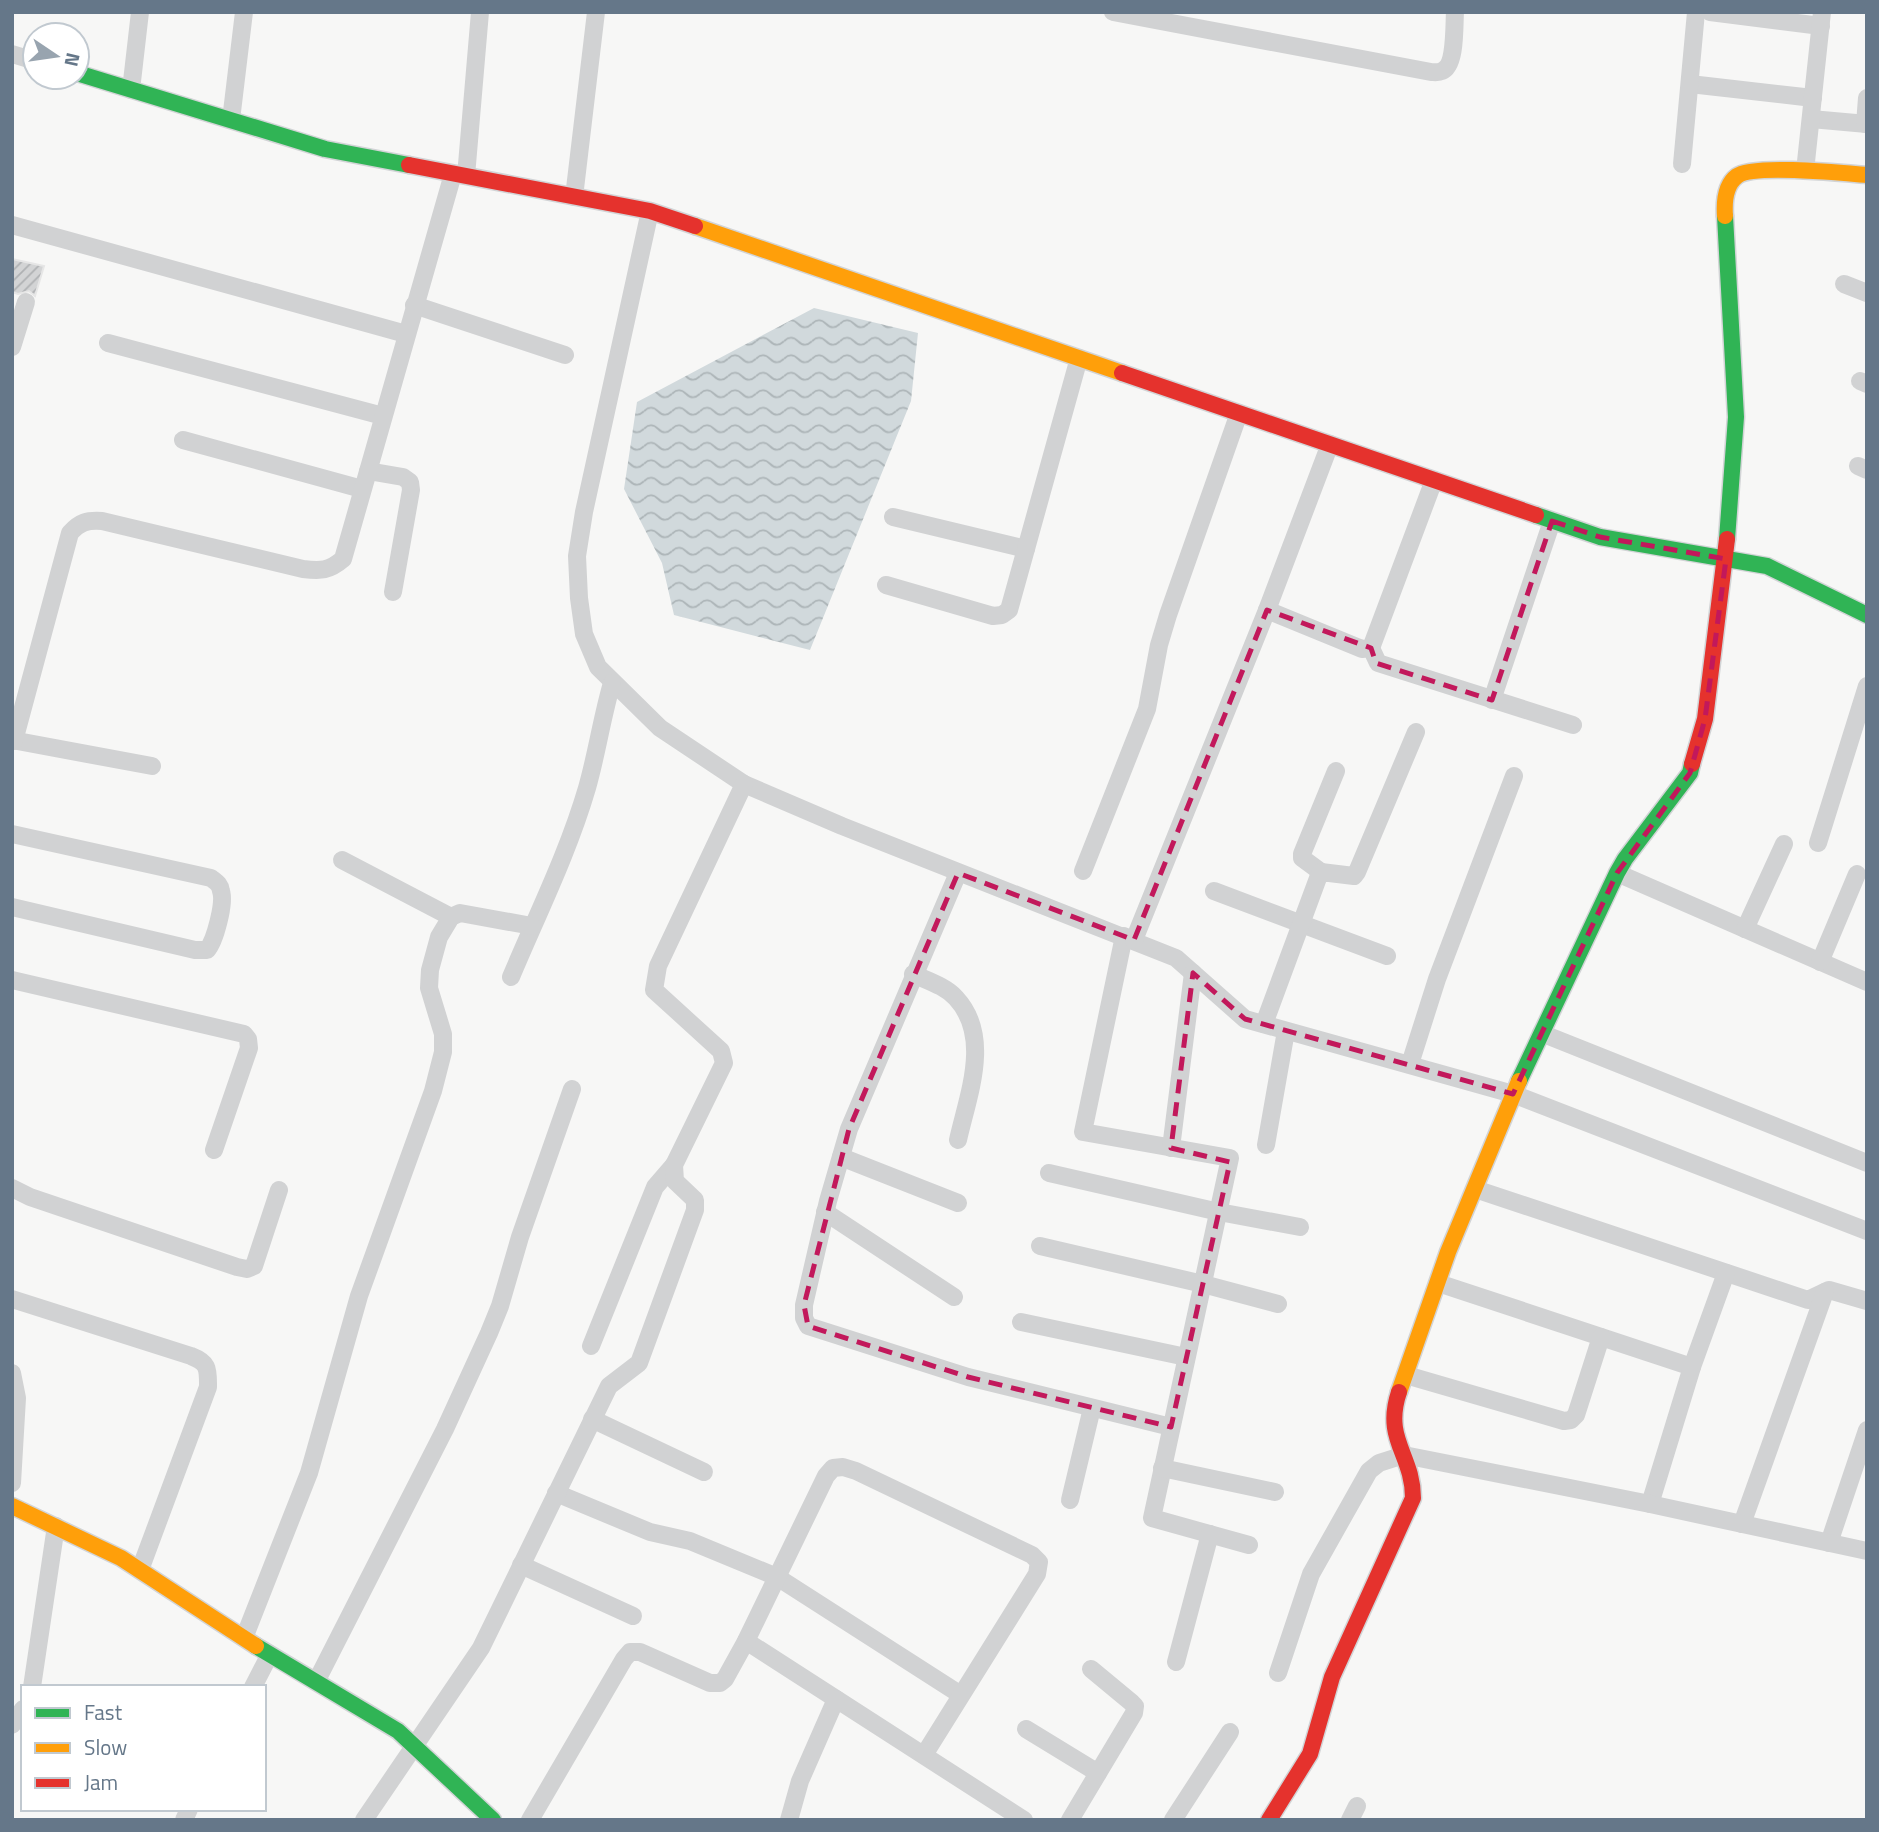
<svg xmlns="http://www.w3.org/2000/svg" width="1879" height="1832" font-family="'Titillium Web',sans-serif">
<defs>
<pattern id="water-waves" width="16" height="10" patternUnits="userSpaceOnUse" patternTransform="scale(1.75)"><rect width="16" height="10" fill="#d1d9dc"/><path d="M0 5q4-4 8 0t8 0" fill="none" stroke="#adb5b8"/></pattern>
<pattern id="building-hatch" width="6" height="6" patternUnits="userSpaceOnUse" patternTransform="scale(1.75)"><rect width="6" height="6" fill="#d3d4d5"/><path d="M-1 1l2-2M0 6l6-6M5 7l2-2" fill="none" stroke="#afb1b3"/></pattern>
</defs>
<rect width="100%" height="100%" fill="#f7f7f6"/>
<polygon fill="url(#water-waves)" points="814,308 918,333 911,401 810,650 674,615 662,563 624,489 637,402"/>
<polygon fill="url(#building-hatch)" stroke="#e6e6e6" stroke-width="2" points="12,259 44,266 35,296 29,291 18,294 12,292"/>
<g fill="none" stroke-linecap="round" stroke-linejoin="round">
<defs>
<g id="fast">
<polyline points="77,73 325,149 409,165"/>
<polyline points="1725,216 1736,417 1727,539"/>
<polyline points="1536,515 1600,537 1767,566 1867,615"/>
<polyline points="1519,1081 1617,873 1625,859 1690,773 1692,764"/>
<polyline points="256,1646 398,1731 493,1820"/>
</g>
<g id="slow">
<path d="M1725,216c-1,-14 0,-31 12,-40 16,-12 106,-3 130,-1"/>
<polyline points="695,226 1122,373"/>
<polyline points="1399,1392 1448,1252 1519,1081"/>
<polyline points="12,1506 121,1558 256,1646"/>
</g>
<g id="jam">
<polyline points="409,165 650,211 695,226"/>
<polyline points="1122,373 1536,515"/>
<polyline points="1692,764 1705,719 1727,539"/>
<path d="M1269,1820l41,-66 22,-77 81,-179c0,-44 -30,-58 -14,-106"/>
</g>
</defs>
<use href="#fast" stroke="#d2d4d6" stroke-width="19"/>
<use href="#slow" stroke="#d2d4d6" stroke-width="19"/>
<use href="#jam" stroke="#d2d4d6" stroke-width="19"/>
<g stroke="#d1d2d3" stroke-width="18">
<path d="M1113,12l318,60c3,0 7,1 11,-1 14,-5 12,-45 13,-59"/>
<polyline points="1710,12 1821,26"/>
<polyline points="12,54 35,61"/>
<polyline points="1690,84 1813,98"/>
<polyline points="131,90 140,12"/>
<polyline points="1811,119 1867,124"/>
<polyline points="231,120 244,12"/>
<polyline points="1865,124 1867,98"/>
<polyline points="1682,164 1696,12"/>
<polyline points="1805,171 1822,12"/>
<polyline points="466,176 480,12"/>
<polyline points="574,197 596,12"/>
<polyline points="650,211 584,512 577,556 579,598 584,634 598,667 660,728 744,784 842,826 1176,958 1245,1019 1513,1094 1867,1231"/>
<polyline points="12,225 406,334"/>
<polyline points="1844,284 1867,293"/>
<polyline points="414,305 565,355"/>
<polyline points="108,343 383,416"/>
<polyline points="12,347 26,302"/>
<polyline points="1860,381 1867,384"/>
<polyline points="183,440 362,489"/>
<polyline points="1858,466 1867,470"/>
<polyline points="368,471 403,477 410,482 411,490 393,592"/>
<polyline points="893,517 1026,549"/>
<polyline points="886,585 993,616 1002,615 1009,610 1079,358"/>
<polyline points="1267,610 1362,649 1371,648 1434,480"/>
<polyline points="1371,648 1378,663 1573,725"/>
<polyline points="1492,700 1552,521"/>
<polyline points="12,740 152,766"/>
<path d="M14,741l56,-208c10,-11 17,-13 32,-12l201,48c18,2 26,2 40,-10l110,-385"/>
<path d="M12,834l199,44c5,4 9,6 10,13 4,12 -6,50 -14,59h-12l-183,-43"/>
<polyline points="1818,843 1867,686"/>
<polyline points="342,860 451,917"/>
<polyline points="1083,871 1147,709 1159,645 1168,615 1239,413"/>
<polyline points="1321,872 1302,858 1302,854 1336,771"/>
<polyline points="958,873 849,1129 828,1201 804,1305 804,1318 808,1326 968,1377 1171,1427"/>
<polyline points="1617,873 1867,982"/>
<polyline points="1214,891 1387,956"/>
<polyline points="1745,929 1784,844"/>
<polyline points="1124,936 1083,1132 1230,1158 1152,1518 1249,1545"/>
<polyline points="1134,940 1267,610 1330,444"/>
<polyline points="1820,962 1857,874"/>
<path d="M913,974c15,7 32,12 43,24 36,39 12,97 2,142"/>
<path d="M511,977c26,-62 57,-124 76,-189 10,-35 15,-71 25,-105"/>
<polyline points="12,980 244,1034 248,1039 249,1048 214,1150"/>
<polyline points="1264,1024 1318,878 1321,872 1354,876 1357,872 1416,732"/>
<polyline points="1541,1033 1867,1163"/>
<polyline points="1410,1064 1437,979 1514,776"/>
<polyline points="1266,1145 1286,1031"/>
<polyline points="1171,1148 1193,973"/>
<polyline points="841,1157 958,1203"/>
<polyline points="1049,1173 1219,1212 1300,1227"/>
<polyline points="12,1188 30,1197 237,1267 247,1269 254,1266 279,1190"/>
<polyline points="1475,1189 1808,1300 1829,1290 1867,1301"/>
<polyline points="825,1212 954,1297"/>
<polyline points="1040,1246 1203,1284 1278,1304"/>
<polyline points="1438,1283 1692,1367"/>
<path d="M12,1299l179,57c18,7 17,13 17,31l-68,183"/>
<polyline points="1021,1322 1186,1357"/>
<polyline points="591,1346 655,1187 674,1165"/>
<polyline points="12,1373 17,1398 12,1483"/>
<polyline points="1406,1375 1564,1421 1571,1420 1576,1415 1601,1337"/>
<polyline points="592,1419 704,1472"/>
<polyline points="1162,1468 1275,1492"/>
<polyline points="556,1493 650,1532 690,1541 777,1577 961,1695"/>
<polyline points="1070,1500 1092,1408"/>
<polyline points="1650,1504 1692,1367 1726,1273"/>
<polyline points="1742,1524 1825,1292"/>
<polyline points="1829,1543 1867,1430"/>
<polyline points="521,1565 633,1616"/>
<polyline points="244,1638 309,1473 359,1296 433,1091 443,1052 443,1034 429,988 430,970 439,937 451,917 460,913 532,926"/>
<polyline points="746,1641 1024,1820"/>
<polyline points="1176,1662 1210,1534"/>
<polyline points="1278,1673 1311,1574 1369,1471 1379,1463 1404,1455 1650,1504 1867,1551"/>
<polyline points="316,1682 445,1429 489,1333 500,1306 520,1237 572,1089"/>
<polyline points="32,1687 56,1526"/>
<polyline points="253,1687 270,1654"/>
<polyline points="12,1725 23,1709"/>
<polyline points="1026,1729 1098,1773"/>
<polyline points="184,1820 189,1809"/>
<polyline points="364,1820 481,1648 609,1386 639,1363 695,1210 695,1200 675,1181 674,1165 724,1063 721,1051 654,990 658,966 744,784"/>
<polyline points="530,1820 624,1659 630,1652 640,1652 710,1683 720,1683 725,1679 746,1641 826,1476 833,1468 843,1467 856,1471 1032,1555 1039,1562 1037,1574 924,1755"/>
<polyline points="789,1820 800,1781 836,1699"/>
<polyline points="1070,1820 1134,1713 1135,1706 1132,1703 1091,1669"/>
<polyline points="1173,1820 1230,1732"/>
<polyline points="1350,1820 1357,1806"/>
</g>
<use href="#fast" stroke="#30b455" stroke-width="16"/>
<use href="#slow" stroke="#ff9f0a" stroke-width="16"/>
<use href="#jam" stroke="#e5322d" stroke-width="16"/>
</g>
<path fill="none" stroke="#c2185b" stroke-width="5" stroke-dasharray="14 9" stroke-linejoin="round" d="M1552,521l48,16 126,22 -21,160 -15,54 -73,100 -104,221 -268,-75 -52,-46 -22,175 59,14 -59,265 -203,-50 -160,-51 -4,-21 45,-176 109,-256 176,67 133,-330 104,38 5,15 116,37z"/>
<rect width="1879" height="1832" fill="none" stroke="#657789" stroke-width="28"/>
<rect x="21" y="1685" width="245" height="126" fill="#ffffff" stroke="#c1c9d0" stroke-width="2"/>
<rect x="35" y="1708" width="35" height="10" fill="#30b455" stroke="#c1c9d0" stroke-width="2"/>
<text x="84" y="1720" font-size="21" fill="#657789">Fast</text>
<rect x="35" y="1743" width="35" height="10" fill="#ff9f0a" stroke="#c1c9d0" stroke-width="2"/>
<text x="84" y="1755" font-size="21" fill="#657789">Slow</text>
<rect x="35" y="1778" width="35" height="10" fill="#e5322d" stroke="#c1c9d0" stroke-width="2"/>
<text x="84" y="1790" font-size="21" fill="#657789">Jam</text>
<g transform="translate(56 56) rotate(103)"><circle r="33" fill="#ffffff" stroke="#c1c9d0" stroke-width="2"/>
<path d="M0-5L12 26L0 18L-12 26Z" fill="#98a4af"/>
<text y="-10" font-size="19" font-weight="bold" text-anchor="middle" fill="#657789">N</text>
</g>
</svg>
